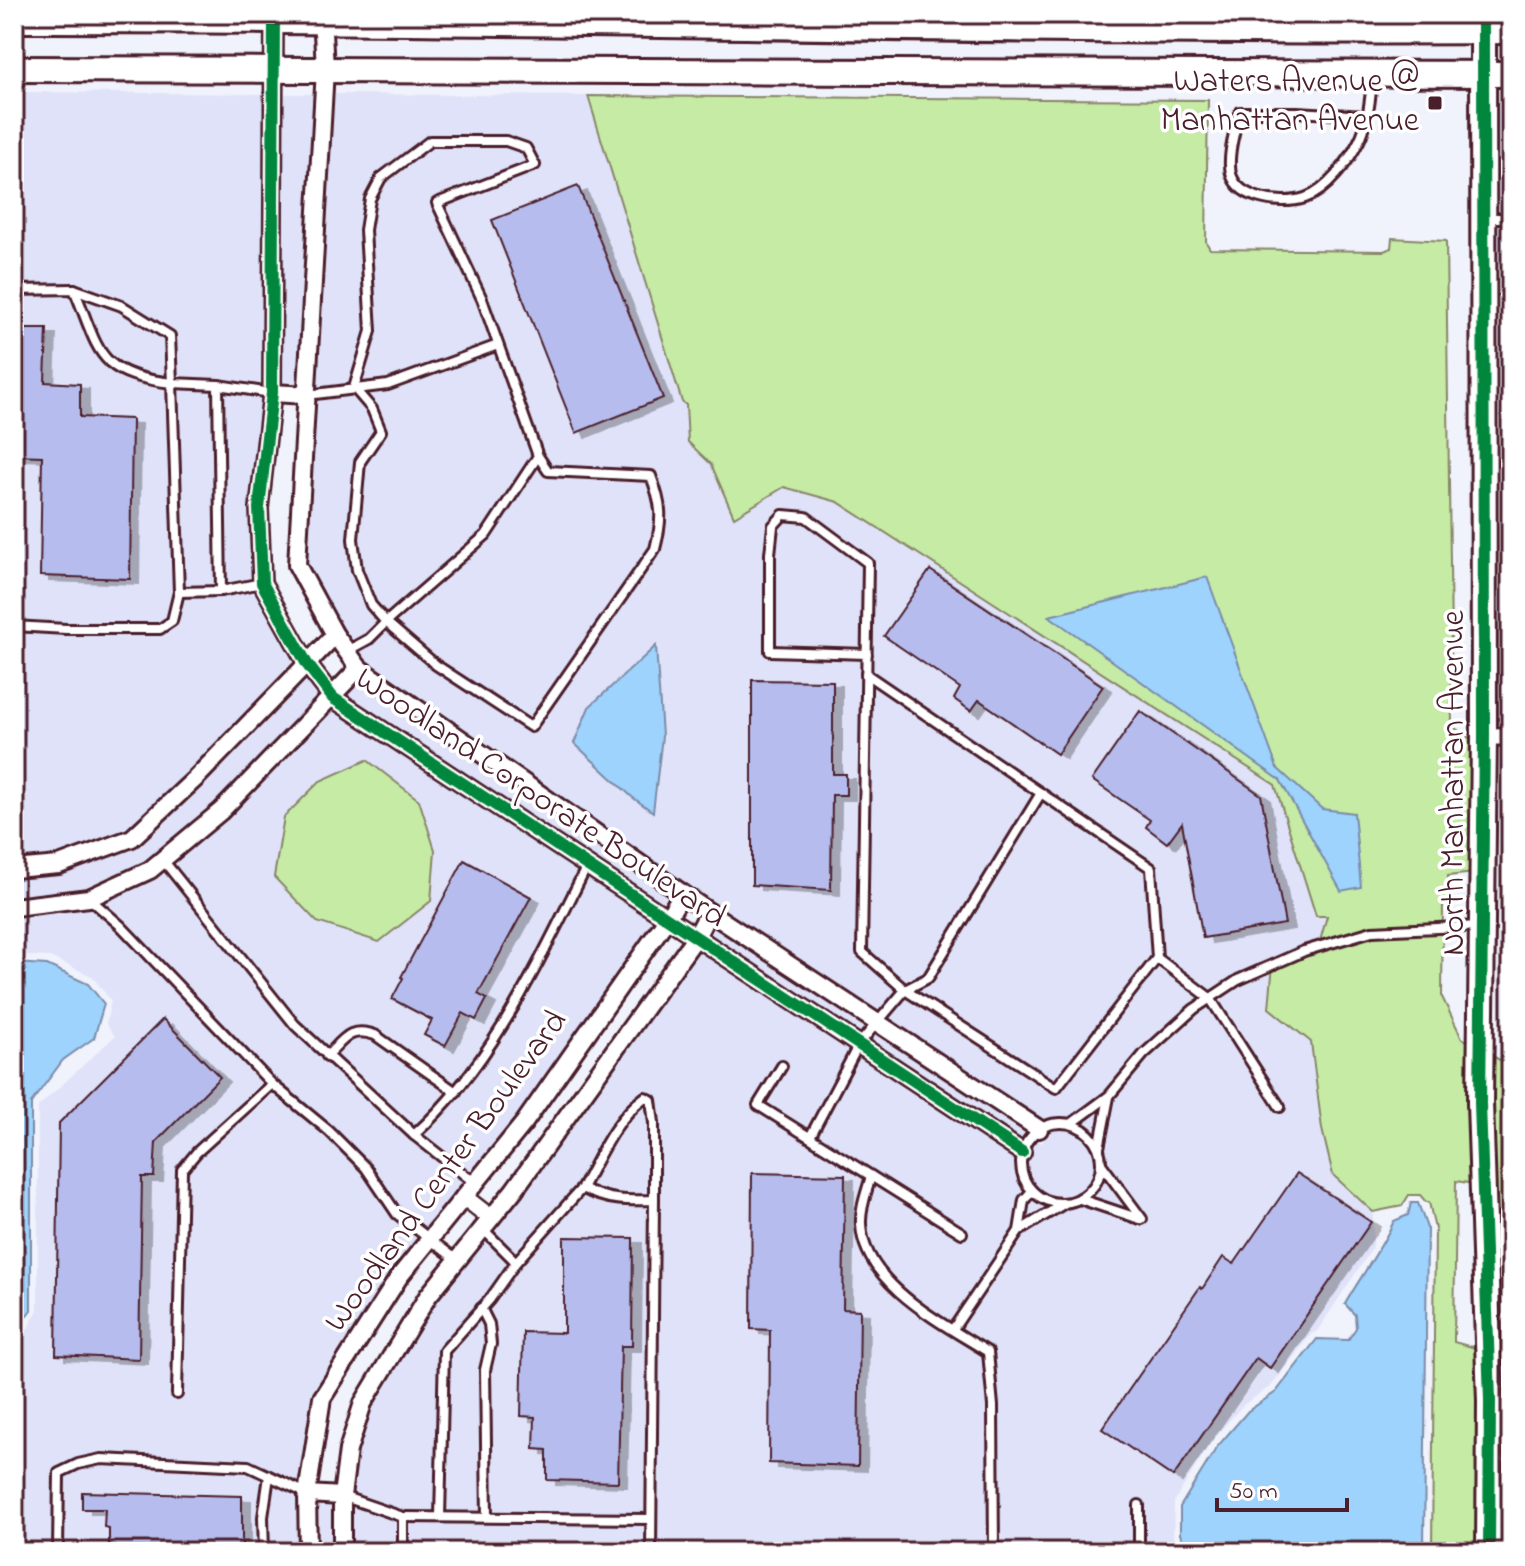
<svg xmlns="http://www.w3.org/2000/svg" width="1525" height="1566" font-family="'Indie Flower',sans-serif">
<defs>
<filter id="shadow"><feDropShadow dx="9" dy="5" stdDeviation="0" flood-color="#0004"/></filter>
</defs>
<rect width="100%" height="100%" fill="#f0f2fc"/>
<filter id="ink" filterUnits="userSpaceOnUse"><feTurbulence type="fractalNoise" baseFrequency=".0125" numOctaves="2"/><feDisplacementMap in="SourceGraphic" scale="16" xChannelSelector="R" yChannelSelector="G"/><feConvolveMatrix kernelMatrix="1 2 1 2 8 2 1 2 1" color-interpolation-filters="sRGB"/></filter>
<g filter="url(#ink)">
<g fill="#dfe2f8" fill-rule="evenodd">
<polygon points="14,92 264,94 263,392 250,507 253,583 296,662 189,772 128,829 57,855 14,859"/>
<polygon points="282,94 315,94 299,384 281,383"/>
<path d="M333,94l255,2 72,185 23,82 5,79 23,22 23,52 50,-29 64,18 279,176 148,105 22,42 33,77 -10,36 -47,23 -4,44 42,34 11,86 11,47 40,37v35l-56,84 -6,3 -40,52 -28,19 -32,36 -37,61 -1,35 6,15h-828l-1,-55 7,-45 14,-44 64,-106 86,-106 177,-246 327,216 9,-17 -326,-215 4,-8 330,217 9,-17 -337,-222 -349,-243 -23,-32 -36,-66zM655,647l-2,165h-1l-20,-15 -43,-90z"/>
<polygon points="1492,101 1511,102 1511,278 1495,264"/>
<polygon points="306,679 320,697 215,803 145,861 87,888 14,897 14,879 60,875 135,848 201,787"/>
<polygon points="360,681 670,897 664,905 347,696"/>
<polygon points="334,710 654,921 517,1116 393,1270 316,1390 299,1483 298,1552 14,1552 14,1333 25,1334 38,1310 38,1107 115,1036 106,1024 111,1001 92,976 50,957 14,955 14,917 90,908 153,879 227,818"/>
<polygon points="316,1504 333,1505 333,1552 317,1552"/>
</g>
<g fill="#c5eba5" stroke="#888568" stroke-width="2">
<polygon points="588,96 1208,100 1206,242 1210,249 1384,251 1391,248 1392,238 1446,241 1452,726 1475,742 1474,873 1448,876 1448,900 1443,902 1442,997 1462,1038 1471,1043 1474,1184 1456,1181 1454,1342 1479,1349 1479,1552 1432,1552 1435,1229 1429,1202 1426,1202 1420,1195 1409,1195 1402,1206 1373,1212 1333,1175 1322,1129 1311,1042 1269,1008 1273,964 1320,941 1327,916 1316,916 1275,785 838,502 784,487 734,517 711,464 688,442 686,405 682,402"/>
<polygon points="367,760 419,800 435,850 431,901 379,942 317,922 274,877 284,817 320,781"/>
<polygon points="1489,1054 1511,1066 1511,1227 1492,1206"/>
</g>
<g fill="#9dd3fc" stroke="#7c8ba8" stroke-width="2">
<polygon points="1207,577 1277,768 1322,809 1354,813 1361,887 1341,891 1280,780 1049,616"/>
<polygon points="656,646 662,736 653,812 632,797 574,743 589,707"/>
<polygon points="14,963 47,965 88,984 104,1004 94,1038 63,1060 31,1103 31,1310 19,1325 14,1324"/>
<path d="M1411,1203h7l9,25 -3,324h-237l-7,-18v-27l11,-18 26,-42 31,-36 28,-19 41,-53 31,1 8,-12 -1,-13 -10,-11c16,-28 35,-53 49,-83l14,-6z"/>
</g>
<g fill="#b6bdee" stroke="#4a1f2b" stroke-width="2" filter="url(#shadow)">
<polygon points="578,186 663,398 576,433 492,220"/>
<polygon points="14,329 47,329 45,382 80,384 80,417 132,419 130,579 40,576 42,456 14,455"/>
<polygon points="930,570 1103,686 1057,754 979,700 971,711 954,699 960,688 884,636"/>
<polygon points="752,680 833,681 833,774 846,774 846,795 832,795 831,890 752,885"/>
<polygon points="1140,711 1261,795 1285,924 1203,938 1182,823 1167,843 1146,827 1150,820 1092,780"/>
<polygon points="464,860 531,897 478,994 487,999 476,1020 463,1013 445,1046 424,1035 432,1020 392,999 403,978 401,977"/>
<polygon points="163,1019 220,1077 156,1142 154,1177 142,1177 139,1359 56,1355 59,1123"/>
<polygon points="752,1173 845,1175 843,1309 860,1310 858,1466 769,1463 770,1330 751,1329"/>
<polygon points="1297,1173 1371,1222 1270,1368 1256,1358 1173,1477 1102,1429 1200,1287 1202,1289 1223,1257 1234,1264"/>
<polygon points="564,1237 633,1238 632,1346 621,1346 618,1482 547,1480 547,1450 534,1449 535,1417 521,1416 523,1332 564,1333"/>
<polygon points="82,1492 242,1496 242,1552 109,1552 109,1528 104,1527 105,1509 82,1509"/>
</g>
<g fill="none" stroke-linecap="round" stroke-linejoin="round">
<defs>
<g id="lane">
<path d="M1366,116l-69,-4h-57c-5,16 -11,37 -10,54 0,33 50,40 75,32 22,-7 44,-37 54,-57 10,-19 11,-45 14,-66"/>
<polyline points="1488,218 1511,218"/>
<polyline points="74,289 122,306 170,336 172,383 218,385 271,393"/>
<path d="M14,290l60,-1c26,62 21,85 98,94l7,209 42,-1 41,-8"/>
<polyline points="218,385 221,591"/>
<polyline points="307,395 388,385 498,345"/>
<polyline points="14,626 66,629 160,629 172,621 179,592"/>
<path d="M347,651l22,-12 17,-17 50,43 95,62 124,-178c8,-31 7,-44 -4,-73l-103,-5 -10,-15 -56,-157 -45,-96 98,-38 -9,-17 -20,-7h-76l-49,37 -11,21 -5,31 6,101 -17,57 18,21 9,22 -21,31 -7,77 4,31 14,35 15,17 100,-87 52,-79"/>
<polyline points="867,654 770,651 770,554 773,526 783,515 806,517 868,563 862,952 905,990 928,978 1041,793"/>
<polyline points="866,674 1151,868 1157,958"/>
<polyline points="163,860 295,1025 414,1135 475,1183"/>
<polyline points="89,898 121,926 272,1084 197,1152 182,1170 177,1394"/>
<path d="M327,1056c17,-17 23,-30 48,-21l81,57"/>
<polyline points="782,1066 758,1105 962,1233"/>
<polyline points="272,1084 329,1131 366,1168 397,1214 457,1260"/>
<circle cx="1061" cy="1163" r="40"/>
<polyline points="1071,1124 1109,1096 1144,1054 1194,1009 1238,980 1304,951 1372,931 1481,926"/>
<path d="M414,1135c80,-72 125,-174 173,-269"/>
<polyline points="810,1137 859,1044 905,990 1056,1088 1157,958 1210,998 1280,1107"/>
<polyline points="1099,1148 1109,1097"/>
<polyline points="1102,1165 1142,1219"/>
<path d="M871,1176c-4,15 -11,32 -10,48 2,60 83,100 127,128l5,54 1,146"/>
<path d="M582,1188c18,-33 33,-69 63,-91l6,3 3,23v77"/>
<polyline points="1080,1199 1140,1219"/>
<path d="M483,1229l33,33 66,-74c24,13 46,13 72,12l-3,352"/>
<polyline points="1019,1231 1065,1203"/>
<polyline points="481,1308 489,1324 491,1344 485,1370 487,1517"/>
<polyline points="953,1329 1019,1231 1024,1200 1032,1191"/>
<polyline points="342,1496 403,1517 403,1552"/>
<polyline points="1139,1505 1139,1552"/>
<polyline points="403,1517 651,1519"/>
<polyline points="440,1517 444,1351 490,1299 516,1262"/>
<polyline points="58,1552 59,1473 78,1464 101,1459 248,1466 306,1493"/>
<polyline points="264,1552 263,1517 269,1476"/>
</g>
<g id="street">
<polyline points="274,14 272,393 259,508 262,583 307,664 333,698 1022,1152"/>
<polyline points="322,14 325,69 297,565 335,635 359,668 709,912 1039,1129"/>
<polyline points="1483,14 1483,31"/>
<polyline points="272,393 307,395"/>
<polyline points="1484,736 1511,737"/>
<polyline points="14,869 59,865 132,838 195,779 335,635"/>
<polyline points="14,907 89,898 150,870 221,811 359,668"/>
<polyline points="464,1197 491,1218"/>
<polyline points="307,1494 342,1496"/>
<polyline points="308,1552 307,1494 322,1398 399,1277 524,1123 667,919 682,894"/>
<polyline points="342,1552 342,1496 348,1450 363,1403 428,1296 514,1190 696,937 709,912"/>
</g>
<g id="secondary">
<path d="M14,20c499,-1 998,14 1497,11"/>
<polyline points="1483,31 1484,736 1480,1103 1490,1401 1489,1552"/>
<polyline points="14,69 1511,74"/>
</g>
</defs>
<use href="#lane" stroke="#4a1f2b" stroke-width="14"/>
<use href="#street" stroke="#4a1f2b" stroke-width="22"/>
<use href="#secondary" stroke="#4a1f2b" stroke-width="30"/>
<use href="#lane" stroke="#fff" stroke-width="8"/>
<use href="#street" stroke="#fff" stroke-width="16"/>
<use href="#secondary" stroke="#fff" stroke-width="24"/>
<defs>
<g id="cycleway">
<polyline points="274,14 272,393 259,508 262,583 307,664 333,698 1022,1152"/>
<polyline points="1483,14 1484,736 1480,1103 1490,1401 1489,1552"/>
</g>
</defs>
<use href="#cycleway" stroke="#fff" stroke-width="17"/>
<use href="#cycleway" stroke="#00873e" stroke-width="12"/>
</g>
</g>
<rect fill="#4a1f2b" stroke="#fff" stroke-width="3" x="1427" y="95" width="16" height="16" rx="4"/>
<g text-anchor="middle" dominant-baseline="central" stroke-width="7" stroke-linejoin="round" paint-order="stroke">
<g font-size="34" fill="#4a1f2b" stroke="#fff" text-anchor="end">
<text x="1419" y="83">Waters Avenue @<tspan x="1419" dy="39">Manhattan Avenue</tspan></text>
</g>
<g font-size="34" fill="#4a1f2b" stroke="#fff">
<text transform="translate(1455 783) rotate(-90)">North Manhattan Avenue</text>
<text transform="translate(540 799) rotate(34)">Woodland Corporate Boulevard</text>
<text transform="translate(447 1172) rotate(-54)">Woodland Center Boulevard</text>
</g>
</g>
<rect width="1525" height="1566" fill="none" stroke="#fff" stroke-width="48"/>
<rect x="24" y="24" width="1477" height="1518" fill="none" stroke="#4a1f2b" stroke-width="3" filter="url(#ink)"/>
<path d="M1217 1498v12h130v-12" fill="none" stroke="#4a1f2b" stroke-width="4"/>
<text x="1229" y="1498" font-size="24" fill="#4a1f2b" stroke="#ffffff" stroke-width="6" paint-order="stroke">50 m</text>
</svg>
